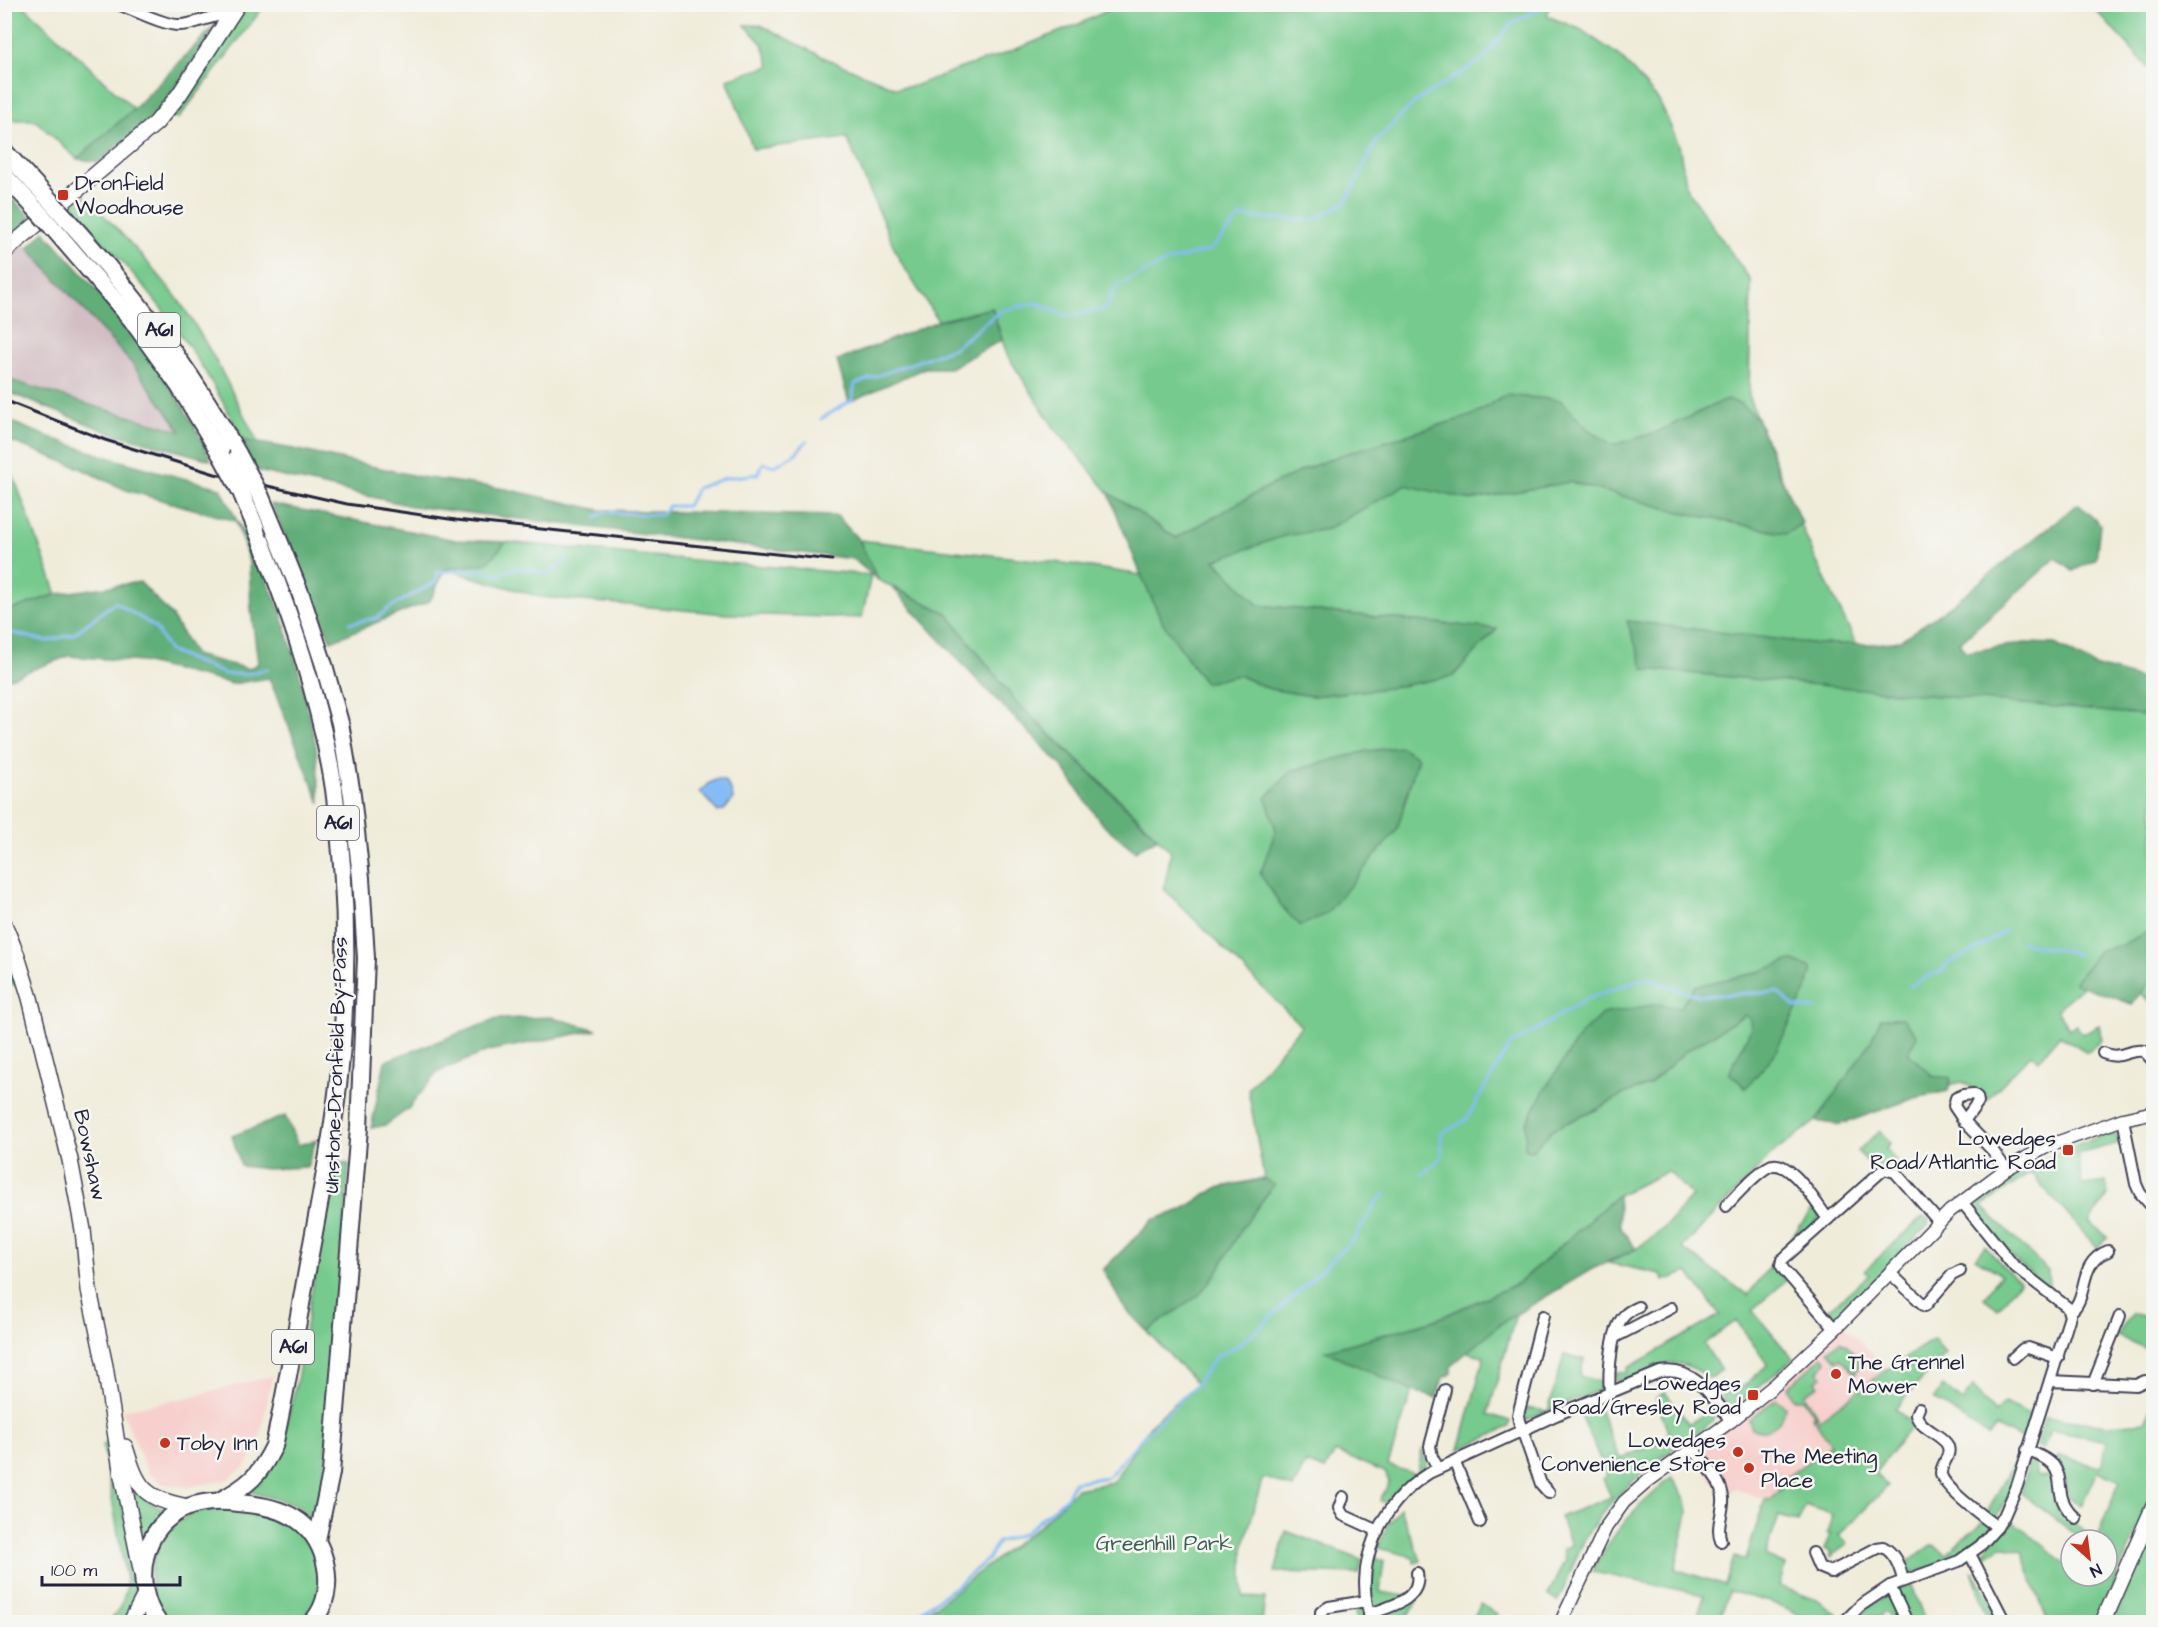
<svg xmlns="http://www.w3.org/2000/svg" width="2158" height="1627" font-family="'Architects Daughter',sans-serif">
<rect width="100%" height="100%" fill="#f6f6f2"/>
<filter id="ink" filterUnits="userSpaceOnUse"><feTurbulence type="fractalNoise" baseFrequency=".0167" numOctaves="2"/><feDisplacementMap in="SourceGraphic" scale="12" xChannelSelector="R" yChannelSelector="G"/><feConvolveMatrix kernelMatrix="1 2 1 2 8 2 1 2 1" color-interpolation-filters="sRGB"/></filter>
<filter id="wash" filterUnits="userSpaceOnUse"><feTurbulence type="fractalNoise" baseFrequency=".008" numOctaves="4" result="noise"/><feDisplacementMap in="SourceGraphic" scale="24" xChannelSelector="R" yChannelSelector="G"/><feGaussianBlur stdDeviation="1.35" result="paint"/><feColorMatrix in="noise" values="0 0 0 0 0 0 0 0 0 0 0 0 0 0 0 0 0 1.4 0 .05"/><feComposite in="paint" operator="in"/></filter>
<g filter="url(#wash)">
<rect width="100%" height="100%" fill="#f0ecda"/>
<g fill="#f7d0cd">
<polygon points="1841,1323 1888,1369 1817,1422 1831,1445 1778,1484 1780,1489 1770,1501 1736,1489 1723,1499 1693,1449"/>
<polygon points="272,1376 258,1448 246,1466 226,1480 188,1487 163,1484 148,1473 122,1410 194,1396"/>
</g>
<polygon fill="#d2bec3" points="4,222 133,365 182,432 5,378"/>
<g fill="#76ca8d" stroke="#4c7664" stroke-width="1.5">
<polygon points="22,4 134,109 77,159 37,122 32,120 5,120 5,5"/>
<polygon points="243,5 265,5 179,118 171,117"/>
<path d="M1119,5h431l-3,11 33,13 41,28 38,44 20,44 8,44 64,92 -2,117 65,158 48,100 291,42v307l-37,-37 -35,19 -24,23 12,19 7,-4 6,9 17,-9 3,15 -15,12 -27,-17 -21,25 -8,-6 -45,47 -9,-10 -14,-9 -42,8 -105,31 -45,34 -89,93 66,47 24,-32 14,18 -34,29 41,49 -58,47h-6l-8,-10 10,-7 3,5 34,-29 -32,-45 -32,24 17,26 -11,9c-39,-30 -52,-9 -92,2l-3,-2v-7l12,1 1,-5 92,-53 -32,-43 -25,9 -2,-7 -53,-11 28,-14 28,-21 28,-32 -24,-25 -50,24 -99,88 -84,37 -109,31 86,40 -24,74 29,10 5,-25 5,14 -1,4 -28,21 -12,14 -6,-2 9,-19 -4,-10 -50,-20 -10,18 -19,-7 -13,25 -27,-10 -4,2 -19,69v48l22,1 -3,24h-353l29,-18 102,-79 37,-36 36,-7 38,-58 46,-40 -74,-78 -20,-36 50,-50 29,-10 35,-22 47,-10 -16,-89 53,-63 -137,-137 7,-37 -38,-40 -116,-109 -70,-90 -69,-33 -19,-40 212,24 70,11 22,48 42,60 33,-8 32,14 42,7 77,-8 64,-12 44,-47 -239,-24 -43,-45 50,-71 -89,49 -68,-46 -55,-66 -46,-71 -15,-47 -54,13 -39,-62 -52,-121 -94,11 -26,-70 43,-13 -7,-21 -18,-20h16l64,33 71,30 18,-2 44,-17 43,-14 78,-31z"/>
<polygon points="2092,5 2153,5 2153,73 2091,5"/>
<path d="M84,195c33,33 65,66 93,103 32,45 56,96 81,145l-16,-3c-29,-62 -68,-120 -114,-172 -18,-21 -39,-39 -58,-59z"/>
<polygon points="4,450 57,594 5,612 4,612"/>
<polygon points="506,542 714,562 871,575 862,618 727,614 541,597 445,569 487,563"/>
<path d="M1880,1131l10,12 -4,6 10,12c-9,5 -11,1 -21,8l-18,-18z"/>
<path d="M2105,1135h11l4,8 -43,11 5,31 24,-3 2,13 -19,27 19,15 -11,11 -66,-75 -49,33 66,65 1,18 -32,-27 -42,-51 -1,-6c37,-33 83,-55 131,-70z"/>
<polygon points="333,1163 349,1164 324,1480 316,1523 297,1505 247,1491 270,1472 281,1447 297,1380"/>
<polygon points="1814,1207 1819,1215 1819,1219 1793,1245 1788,1242"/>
<polygon points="1924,1216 1929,1220 1928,1225 1840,1316 1832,1315 1827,1311 1869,1275 1865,1270"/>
<polygon points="1985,1246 2004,1267 2020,1281 1998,1309 1984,1298 2001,1274 1975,1258"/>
<polygon points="2132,1313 2153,1319 2153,1331 2147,1349 2117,1336"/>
<polygon points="1516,1314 1488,1414 1510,1421 1509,1427 1459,1450 1484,1357 1466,1352 1500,1324"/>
<path d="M1934,1339l11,15 -50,55 18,15 -38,49 13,13 -49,49 9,9 -18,13v-6l-6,-1 6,-16 -3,-1 6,-18 -27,-10 -8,17 -19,-6 -14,40 20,9 -6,21 40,15 21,16 -4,5h-22l-41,-19 -44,-12 -10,31h-23l8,-27 -111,-23c19,-42 45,-66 79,-95l14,23 2,13 -13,56 50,16 9,-28 12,2 19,-60 5,1 10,-11 -3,-5 54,-39 -15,-23 70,-52z"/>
<path d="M1840,1341c9,5 16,14 20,24l-5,8 -14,-14 -4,2 -9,-10z"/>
<polygon points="1564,1355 1584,1359 1580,1376 1602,1382 1603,1387 1599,1390 1526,1420 1524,1416 1526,1408 1548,1411"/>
<polygon points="1823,1356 1827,1361 1818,1371 1822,1376 1816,1381 1819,1385 1804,1394 1818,1417 1813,1420 1812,1416 1815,1416 1804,1399 1793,1399 1788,1387"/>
<polygon points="1943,1386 1962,1401 1973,1387 1995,1413 2005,1403 2033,1417 2025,1441 1996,1427 1988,1436 1934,1398"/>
<path d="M1665,1392l24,32 23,-15 2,3 -1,9c-45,32 -92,61 -123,109 -13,21 -21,48 -32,71l-10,-6 17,-35 -2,-11 8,-4 -11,-28 51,-20 -8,-18 4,-3 -26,-62 17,-8 22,53 50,-22 -14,-39z"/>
<path d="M1776,1399l9,7c0,16 -19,29 -33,23l-3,-9z"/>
<path d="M2153,1404v90l-56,128h-49l-26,-71 -20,-5 -21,12v-3l29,-37 61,50v8h36v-36h-24l-62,-47 9,-34 5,4 1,12 11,2 1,-8c10,9 9,29 10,42l29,22 10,4 23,-56 -23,-10 -16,35c-16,-10 -13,-13 -16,-29 -2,-6 -5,-13 -8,-19l2,-2 42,11 6,-26 -57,-11 -7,20 -6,-3v-5l8,-25 63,8 37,-3z"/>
<polygon points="110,1439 135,1571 135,1598 129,1614 123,1622 109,1622 121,1607 127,1586 103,1446"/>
<path d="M2022,1447c-6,38 -23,81 -56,104 -17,12 -37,17 -56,23l-5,-11 29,-18 11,10 37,-33z"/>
<path d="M128,1475c12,19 18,29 40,36l-25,28 -13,-49z"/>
<polygon points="1400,1508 1421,1561 1414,1562 1414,1557 1378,1548 1387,1526"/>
<path d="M204,1509l45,1 44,13 20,23 9,38 -16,38h-137c-24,-23 -23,-66 -1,-91 9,-11 23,-16 36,-22z"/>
<polygon points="2153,1530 2153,1622 2112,1622"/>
<polygon points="1286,1531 1362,1560 1359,1574 1275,1572"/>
<polygon points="1375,1558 1384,1561 1380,1592 1418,1598 1406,1622 1356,1622 1355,1609 1371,1602 1371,1579"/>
<polygon points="1972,1571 1985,1590 2001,1622 1989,1622"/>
<path d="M1912,1585l13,37h-30l-2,-2h-4v-6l-6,-1 -2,4 -22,-2v7h-6c14,-17 37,-31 59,-37z"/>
<polygon points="1481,1604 1497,1614 1493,1622 1471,1622"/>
</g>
<g fill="#60ae78" stroke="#41685a" stroke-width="1.5">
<polygon points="198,5 232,5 222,11 203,18"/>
<polygon points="219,21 161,110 99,162 77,159 134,109"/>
<polygon points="4,191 33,219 16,235 5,222"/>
<path d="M44,231c63,69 128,142 167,229l-103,-28 -103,-41 -1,-13 93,29 84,24 -48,-66 -105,-117z"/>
<polygon points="992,308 1002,340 950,368 925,368 849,402 837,361 938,321"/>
<polygon points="1506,395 1560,400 1589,430 1613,445 1655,433 1718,403 1729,400 1741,404 1757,418 1779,474 1802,523 1786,534 1676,511 1570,482 1471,500 1405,485 1328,529 1284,536 1215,560 1258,605 1497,629 1453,676 1389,688 1312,696 1270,689 1238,675 1205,683 1163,623 1141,575 1108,492 1176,538 1265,488 1303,470 1341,455 1473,415"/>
<path d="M5,419c69,31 143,50 216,69l16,33 20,37 23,52 19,61 17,75 4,57 -51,-125 -37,6 -90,-22 -73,-6 -64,24 -1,-68 53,-18 83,-12 31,33 24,40 54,14 9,-6 -7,-53 -2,-48 -13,-41 -110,-31 -44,-21 -77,-30z"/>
<polygon points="242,440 294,449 421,477 506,489 600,510 837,516 859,540 878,580 853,559 411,506 254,470"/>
<polygon points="271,504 456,540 506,542 487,563 445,569 430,601 331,641"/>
<polygon points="2078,504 2100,524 2096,559 2073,571 2056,558 1959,643 1966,652 2025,643 2055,644 2097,667 2153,682 2153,716 1644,669 1627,621 1818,644 1875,644 1899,641 1942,612"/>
<polygon points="892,587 947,613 1017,703 1158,838 1135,851 1101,823 1061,765 977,680"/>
<polygon points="1401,747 1418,757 1397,830 1326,914 1300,926 1283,908 1260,874 1276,830 1266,798 1291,771 1367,751"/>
<polygon points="2153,929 2153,978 2132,1004 2074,983 2100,950 2122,945"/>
<polygon points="4,944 20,986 10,984 5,976"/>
<polygon points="1791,960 1812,968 1807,988 1774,1055 1746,1088 1729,1073 1751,1029 1750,1019 1745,1015 1686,1051 1649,1085 1624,1094 1596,1110 1553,1129 1532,1151 1525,1148 1526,1124 1545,1089 1581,1034 1602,1014 1657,1004 1680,1008 1695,986 1756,973"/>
<polygon points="551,1017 597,1030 488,1051 438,1072 408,1109 386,1125 371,1128 385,1061 497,1019"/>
<polygon points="1881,1018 1903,1018 1917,1036 1908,1053 1932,1075 1951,1079 1948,1091 1915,1098 1839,1125 1816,1121 1870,1043"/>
<polygon points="285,1116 298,1145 316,1140 307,1167 266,1169 241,1166 232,1136"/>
<polygon points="1265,1179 1274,1185 1242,1228 1216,1274 1198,1296 1147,1331 1123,1306 1103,1270 1153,1220 1182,1210 1217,1188"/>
<polygon points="1618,1195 1620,1227 1636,1249 1592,1269 1500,1324 1451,1366 1451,1374 1443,1378 1436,1398 1412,1391 1325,1351 1435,1320 1519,1283"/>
</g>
<polygon fill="#86bcf5" stroke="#546f98" stroke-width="1.5" points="718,779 726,782 732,793 733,800 724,810 718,812 700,792 710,783"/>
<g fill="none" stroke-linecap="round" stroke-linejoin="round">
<g stroke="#86bcf5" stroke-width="3">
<polyline points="821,419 852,400 855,384 954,348 1000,311 1036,303 1067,316 1106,309 1116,286 1169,261 1210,250 1240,217 1314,220 1346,202 1377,140 1415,102 1482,60 1513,22 1540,9 1544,4"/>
<polyline points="596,518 603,512 661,515 669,506 687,506 697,488 725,478 758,474 763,463 775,466 795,454 807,441"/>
<polyline points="350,623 377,618 389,608 437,581 438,572 482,570 499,575 517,567 545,574 557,569 567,559"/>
<polyline points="4,631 47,641 74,634 115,602 155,627 169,651 225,674 245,674 268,669"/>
<path d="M2022,941c17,10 37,4 55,14"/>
<polyline points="1910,986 1932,974 1940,973 1948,963 1976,950 2005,931"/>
<polyline points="1422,1175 1442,1157 1441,1134 1466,1120 1509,1046 1588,998 1645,978 1699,996 1778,992 1794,1007 1815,1009"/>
<polyline points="906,1622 958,1585 988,1559 998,1542 1023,1534 1066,1498 1074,1482 1108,1477 1146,1433 1194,1387 1215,1358 1237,1346 1254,1333 1353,1240 1376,1203 1385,1194"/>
</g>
</g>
</g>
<g filter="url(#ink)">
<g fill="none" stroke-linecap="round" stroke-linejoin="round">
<defs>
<g id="minor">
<path d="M118,4c16,6 48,22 62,21 17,0 35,-13 51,-10"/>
<path d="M2103,1053c20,8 24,-5 41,-2l10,11"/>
<polyline points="2123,1119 2136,1184 2140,1193 2154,1209"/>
<polyline points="1964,1121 1978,1102 1977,1097 1973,1094 1963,1095 1956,1098 1954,1106 1964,1121 1993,1151 2006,1169"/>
<path d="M1726,1206c11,-12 28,-31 42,-39 20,-13 49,38 60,52"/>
<polyline points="1890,1273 1925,1306 1952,1275 1960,1271"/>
<path d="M2070,1312c20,-14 6,-49 38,-61"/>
<polyline points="1543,1316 1518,1415 1519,1421 1541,1484 1549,1493"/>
<polyline points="1835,1329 1784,1270 1781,1265 1782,1260 1884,1169 1895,1172 1939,1222"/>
<polyline points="1615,1337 1671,1308"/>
<polyline points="2013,1358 2023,1349 2028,1348 2058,1358"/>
<polyline points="2050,1381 2136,1385 2145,1381"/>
<polyline points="2093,1384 2120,1316"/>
<path d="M1610,1392c-2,-18 1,-66 16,-78 3,-3 8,-5 12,-7"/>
<path d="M1919,1408l-3,7c4,13 22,18 30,28 8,11 -5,20 -5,30 0,13 45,46 56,54"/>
<path d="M1693,1449c12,15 32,34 30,54 -1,13 -7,25 -2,38"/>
<path d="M2027,1450c9,4 20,8 26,15 13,16 -1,33 23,53"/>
<polyline points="1454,1461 1480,1522"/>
<polyline points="1438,1468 1432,1457 1430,1446 1445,1390"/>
<polyline points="1343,1497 1339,1508 1343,1515 1378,1531"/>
<path d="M1813,1553l6,14 12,5 46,-24 6,-1c12,6 17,20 20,33"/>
<polyline points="1970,1554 2005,1622"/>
<polyline points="1890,1586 1907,1622"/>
<path d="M1369,1614c20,-7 53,-14 48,-41"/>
<polyline points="1321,1618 1321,1612 1329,1607 1366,1601"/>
<path d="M1372,1622c-21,-55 8,-119 57,-149l127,-58 104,-43c35,-6 52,25 71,49"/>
<polyline points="1844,1622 1860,1606 1890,1586 1959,1561 1980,1546 1997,1527 2004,1516 2017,1486 2070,1316 2067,1307 2013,1265 1962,1202"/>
</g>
<polyline id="tertiary" points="1561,1622 1606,1527 1624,1502 1648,1481 1731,1421 1776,1384 1835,1329 1950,1211 2006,1169 2048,1146 2123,1119 2154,1112"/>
<g id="secondary">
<polyline points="4,252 156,123 179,95 238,4"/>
<polyline points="4,924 17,956 30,998 70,1160 83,1230 89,1290 105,1366 122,1476 142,1574"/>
<path d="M125,1447c13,42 18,51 63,60"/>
<polyline points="131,1622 145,1595"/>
<polyline points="2103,1622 2154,1506"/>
</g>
<g id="trunk">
<polyline points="4,151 45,195"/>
<polyline points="4,175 35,208"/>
<path d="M65,217c66,73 125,151 173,237"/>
<polyline points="52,227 131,319 179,386 221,455"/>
<polyline points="276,533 301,595 324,665 340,723 352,795 361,878 366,958 359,1128 331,1473 317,1540"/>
<path d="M219,1501c29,-15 41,-26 55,-55 13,-60 23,-120 34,-181 14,-77 31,-158 35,-237 5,-80 2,-159 -9,-239 -14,-91 -44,-176 -78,-261"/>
<path d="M158,1622c-27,-38 -17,-97 30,-115 16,-6 34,-6 50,-4 42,3 76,15 87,59 5,21 2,44 -13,60"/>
</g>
</defs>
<use href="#minor" stroke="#414053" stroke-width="14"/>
<use href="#tertiary" stroke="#414053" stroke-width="15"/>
<use href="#secondary" stroke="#414053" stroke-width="18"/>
<use href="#trunk" stroke="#414053" stroke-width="20"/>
<use href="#minor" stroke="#fff" stroke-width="10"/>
<use href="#tertiary" stroke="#fff" stroke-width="12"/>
<use href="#secondary" stroke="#fff" stroke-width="15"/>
<use href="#trunk" stroke="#fff" stroke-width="16"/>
<polyline stroke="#22223b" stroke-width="3" points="4,400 105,440 215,474 347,504 456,520 832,560"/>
<defs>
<g id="trunk-bridge">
<polyline points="45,195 65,217"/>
<polyline points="35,208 52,227"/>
<polyline points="238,454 261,497 276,533"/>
<polyline points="221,455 241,492 256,528"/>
</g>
</defs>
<use href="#trunk-bridge" stroke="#414053" stroke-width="20" stroke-linecap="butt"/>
<use href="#trunk-bridge" stroke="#fff" stroke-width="16"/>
</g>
</g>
<g fill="#c8321e" stroke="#f6f6f2" stroke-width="2">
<rect x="57" y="189" width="12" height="12" rx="3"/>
<rect x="2062" y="1144" width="12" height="12" rx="3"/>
<circle cx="1836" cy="1374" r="6"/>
<rect x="1747" y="1389" width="12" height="12" rx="3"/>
<circle cx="165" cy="1443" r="6"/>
<circle cx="1738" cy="1452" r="6"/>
<circle cx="1749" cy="1468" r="6"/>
</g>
<g text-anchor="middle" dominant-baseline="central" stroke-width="5" stroke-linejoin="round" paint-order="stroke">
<g fill="#f6f6f2" stroke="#626272" stroke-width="1.5">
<rect x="138" y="313" width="42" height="34" rx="4.5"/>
<rect x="317" y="806" width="42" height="34" rx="4.5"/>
<rect x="272" y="1330" width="42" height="34" rx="4.5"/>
</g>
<g font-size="20" font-weight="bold" fill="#22223b">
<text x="159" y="330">A61</text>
<text x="338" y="823">A61</text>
<text x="293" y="1347">A61</text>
</g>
<g font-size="21" fill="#22223b" stroke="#f6f6f2" text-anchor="start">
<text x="75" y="183">Dronfield<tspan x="75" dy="24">Woodhouse</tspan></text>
<text x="2056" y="1138" text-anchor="end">Lowedges<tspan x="2056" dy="24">Road/Atlantic Road</tspan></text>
<text x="1848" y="1362">The Grennel<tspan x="1848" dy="24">Mower</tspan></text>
<text x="1741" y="1383" text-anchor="end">Lowedges<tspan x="1741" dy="24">Road/Gresley Road</tspan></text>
<text x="1726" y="1440" text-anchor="end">Lowedges<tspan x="1726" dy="24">Convenience Store</tspan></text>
<text x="177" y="1443">Toby Inn</text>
<text x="1761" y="1456">The Meeting<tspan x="1761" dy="24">Place</tspan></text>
</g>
<g font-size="21" fill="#22223b" stroke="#f6f6f2">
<text transform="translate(336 1065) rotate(-88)">Unstone-Dronfield By-Pass</text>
<text transform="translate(90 1155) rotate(78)">Bowshaw</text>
</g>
<g font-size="21" fill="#3f5d58" stroke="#f6f6f2">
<text x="1164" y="1543">Greenhill Park</text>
</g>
</g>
<rect width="2158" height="1627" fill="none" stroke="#f6f6f2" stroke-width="24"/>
<g transform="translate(2089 1558) rotate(152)"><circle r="28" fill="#f6f6f2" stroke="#a1a1a9" stroke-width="1.5"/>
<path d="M0-4.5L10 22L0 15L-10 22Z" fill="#c8321e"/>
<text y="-9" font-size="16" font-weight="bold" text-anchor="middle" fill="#22223b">N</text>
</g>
<path d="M42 1576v9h138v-9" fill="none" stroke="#22223b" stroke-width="3"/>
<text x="51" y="1576" font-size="18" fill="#22223b" stroke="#f6f6f2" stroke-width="4.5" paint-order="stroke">100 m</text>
</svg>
